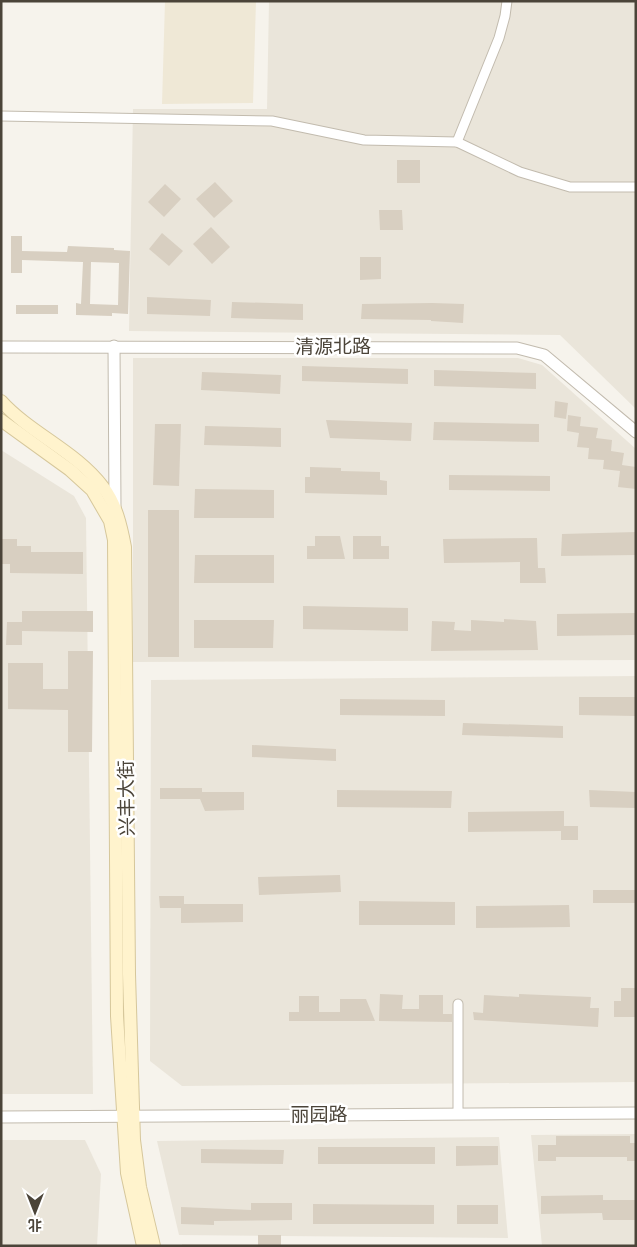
<svg xmlns="http://www.w3.org/2000/svg" width="637" height="1247" font-family="Karla,'Noto Sans SC',sans-serif">
<rect width="100%" height="100%" fill="#f6f3ec"/>
<g fill="#eae5da">
<polygon points="269,1 636,1 636,409 560,335 129,331 133,109 267,109"/>
<polygon points="133,358 518,358 542,365 636,449 636,660 133,662"/>
<polygon points="1,450 74,496 86,518 93,1094 1,1094"/>
<polygon points="636,676 636,1082 182,1086 150,1061 151,680"/>
<polygon points="636,1134 636,1246 542,1246 531,1135"/>
<polygon points="499,1137 508,1238 179,1235 157,1141"/>
<polygon points="1,1140 85,1140 101,1174 97,1246 1,1246"/>
<polygon points="182,1244 354,1246 182,1246"/>
</g>
<polygon fill="#efe8d6" points="165,1 256,1 253,103 162,104"/>
<g fill="#d8cfc1" fill-rule="evenodd">
<rect x="397" y="160" width="23" height="23"/>
<polygon points="215,182 233,201 214,218 196,199"/>
<polygon points="165,184 181,199 164,217 148,202"/>
<polygon points="379,210 402,210 403,230 380,230"/>
<polygon points="211,227 230,247 212,264 193,244"/>
<polygon points="162,233 183,251 169,266 149,249"/>
<path d="M11,236h11v15l45,1 1,-6 46,2v2l16,1 -2,63 -16,-1v3l-36,-1v-12l5,1 2,-42 -61,-2v13h-11zM91,262l28,1 -1,42 -28,-1z"/>
<polygon points="360,257 381,257 381,279 360,280"/>
<polygon points="147,297 211,300 210,316 147,314"/>
<polygon points="232,302 303,304 303,320 231,318"/>
<polygon points="432,303 464,304 463,323 431,321 431,320 361,319 362,304"/>
<rect x="16" y="305" width="42" height="9"/>
<polygon points="302,366 408,369 408,384 302,381"/>
<polygon points="434,370 536,373 536,389 434,386"/>
<polygon points="202,372 281,375 280,394 201,390"/>
<polygon points="555,401 568,403 566,419 554,417"/>
<polygon points="568,415 581,417 580,426 598,428 596,438 612,440 611,451 624,453 622,465 636,467 636,489 618,487 620,471 603,469 604,460 588,459 589,448 577,447 579,433 567,431"/>
<polygon points="326,420 412,423 411,441 330,438"/>
<polygon points="434,422 539,424 539,442 433,440"/>
<polygon points="155,424 181,424 179,486 153,485"/>
<polygon points="205,426 281,428 281,447 204,445"/>
<polygon points="310,467 341,468 341,471 380,472 380,480 387,481 387,495 305,493 305,477 310,477"/>
<polygon points="449,475 550,476 550,491 449,490"/>
<polygon points="195,489 274,490 274,518 194,518"/>
<rect x="148" y="510" width="31" height="147"/>
<polygon points="636,532 636,555 561,556 562,534"/>
<polygon points="315,536 340,536 345,559 307,559 307,546 315,546"/>
<polygon points="353,536 381,536 381,546 389,546 389,559 353,559"/>
<polygon points="537,538 538,568 545,568 546,583 520,583 520,562 444,563 443,539"/>
<polygon points="1,539 17,539 17,546 31,546 31,552 83,552 83,574 10,573 10,564 1,564"/>
<polygon points="195,555 274,555 274,583 194,583"/>
<polygon points="303,606 408,608 408,631 303,629"/>
<polygon points="22,611 93,611 93,632 22,631 22,645 6,645 7,622 22,622"/>
<polygon points="636,613 636,635 557,636 557,614"/>
<polygon points="504,619 536,621 538,650 431,651 432,621 455,622 454,630 471,631 471,620 504,622"/>
<polygon points="194,620 274,620 273,648 194,648"/>
<polygon points="68,651 93,651 92,752 68,752 68,710 8,709 8,663 43,663 43,689 68,689"/>
<polygon points="579,697 636,697 636,716 579,715"/>
<polygon points="340,699 445,700 445,716 340,715"/>
<polygon points="463,723 563,726 563,738 462,735"/>
<polygon points="252,745 336,749 336,761 252,757"/>
<polygon points="160,788 202,788 202,792 244,792 244,810 205,811 200,799 160,799"/>
<polygon points="337,790 452,791 451,808 337,807"/>
<polygon points="589,790 636,792 636,808 590,807"/>
<polygon points="564,811 564,826 578,826 578,840 561,840 561,831 468,832 468,812"/>
<polygon points="340,875 341,892 259,895 258,877"/>
<rect x="593" y="890" width="43" height="13"/>
<polygon points="159,896 184,896 184,904 243,904 243,922 181,923 181,908 160,908"/>
<polygon points="359,901 455,902 455,925 359,925"/>
<polygon points="569,905 570,927 476,928 476,906"/>
<polygon points="621,988 636,988 636,1017 614,1017 614,1001 621,1001"/>
<polygon points="380,994 403,995 402,1009 419,1009 419,995 443,995 443,1014 452,1014 452,1022 379,1021"/>
<polygon points="519,994 591,997 590,1008 599,1008 598,1027 474,1020 473,1012 483,1013 484,995 519,997"/>
<polygon points="299,996 319,996 319,1012 340,1012 340,999 366,999 375,1021 289,1021 289,1012 299,1012"/>
<polygon points="556,1136 630,1136 630,1143 636,1143 636,1161 627,1161 627,1157 556,1157 556,1161 538,1161 538,1145 556,1145"/>
<polygon points="456,1146 498,1146 498,1165 456,1166"/>
<rect x="318" y="1147" width="117" height="17"/>
<polygon points="201,1149 284,1150 283,1164 201,1163"/>
<polygon points="603,1195 603,1200 636,1200 636,1220 603,1220 602,1213 541,1214 541,1196"/>
<polygon points="251,1203 292,1203 292,1220 214,1221 214,1225 181,1224 181,1207 251,1210"/>
<polygon points="313,1204 434,1205 434,1224 313,1224"/>
<rect x="457" y="1205" width="41" height="19"/>
<rect x="258" y="1235" width="23" height="11"/>
</g>
<g fill="none" stroke-linecap="round" stroke-linejoin="round">
<defs>
<g id="minor">
<polyline points="1,116 272,121 364,140 457,142 520,172 570,187 636,187"/>
<polyline points="457,142 499,38 505,16 507,1"/>
<polyline points="458,1004 458,1114"/>
</g>
<g id="tertiary">
<polyline points="114,346 115,508"/>
<polyline points="1,347 517,348 544,355 636,432"/>
<polyline points="1,1117 636,1113"/>
</g>
<g id="secondary">
<path d="M1,401c30,33 75,50 102,86 13,17 18,39 22,60l4,427 5,166 6,47 14,59"/>
<polyline points="1,420 70,470 92,490 110,521 114,540 117,1016 127,1173 143,1246"/>
</g>
</defs>
<use href="#minor" stroke="#c2bbae" stroke-width="11"/>
<use href="#tertiary" stroke="#c2bbae" stroke-width="13"/>
<use href="#secondary" stroke="#d6c79b" stroke-width="14"/>
<use href="#minor" stroke="#fff" stroke-width="9"/>
<use href="#tertiary" stroke="#fff" stroke-width="11"/>
<use href="#secondary" stroke="#fff3cd" stroke-width="12"/>
</g>
<g text-anchor="middle" dominant-baseline="central" stroke-width="5" stroke-linejoin="round" paint-order="stroke">
<g font-size="19" fill="#4b4439" stroke="#fff">
<text x="333" y="347">清源北路</text>
<text transform="translate(127 798) rotate(-91)">兴丰大街</text>
<text x="319" y="1115">丽园路</text>
</g>
</g>
<rect width="637" height="1247" fill="none" stroke="#4b4439" stroke-width="5"/>
<g transform="translate(35 1212) rotate(180)" stroke="#ffffff" stroke-width="4" paint-order="stroke">
<path d="M0-4L9 19L0 12L-9 19Z" fill="#4b4439"/>
<text y="-8" font-size="14" font-weight="bold" text-anchor="middle" fill="#4b4439">北</text>
</g>
</svg>
